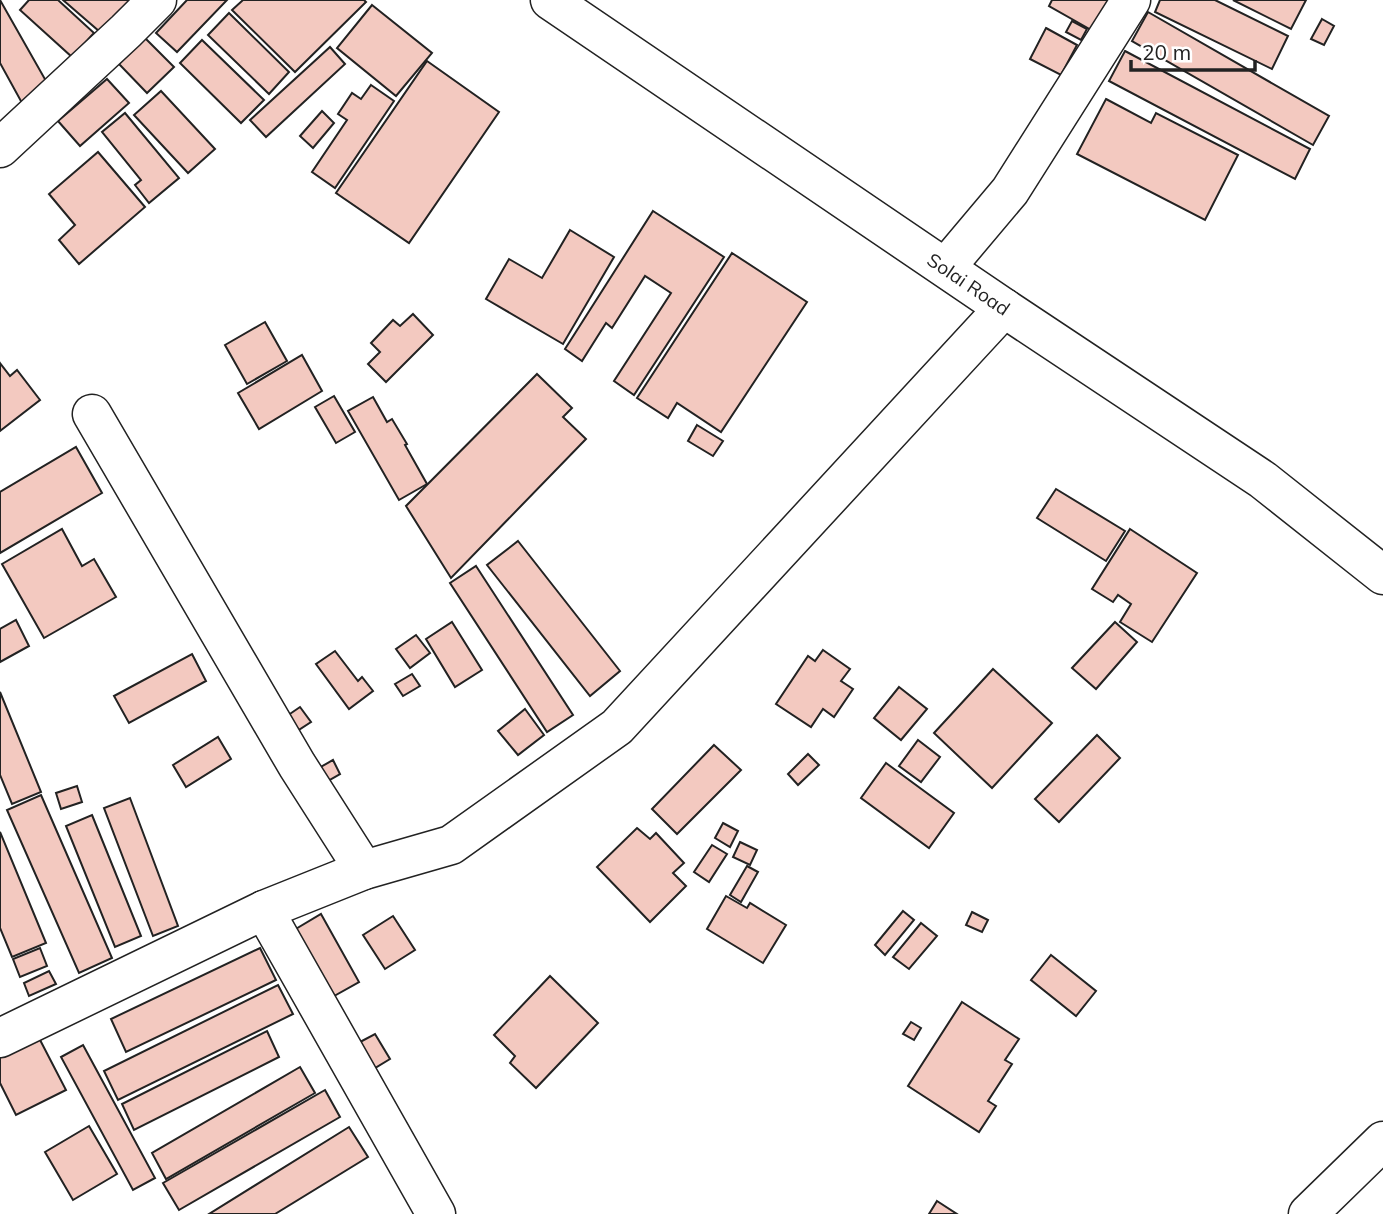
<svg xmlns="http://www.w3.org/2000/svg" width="1383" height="1214" font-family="Mulish,sans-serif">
<rect width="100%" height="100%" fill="#fff"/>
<g fill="#f3c9c0" stroke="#222" stroke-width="2">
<polygon points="0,0 50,88 22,103 0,63"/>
<polygon points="29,0 58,0 94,33 72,57 20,10"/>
<polygon points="63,0 139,0 107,38"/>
<polygon points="187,0 227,0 177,52 156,33"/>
<polygon points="243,0 364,0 366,2 295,72 232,10"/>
<polygon points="1052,0 1110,0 1093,31 1049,6"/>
<polygon points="1160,0 1215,0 1288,36 1272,69 1155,12"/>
<polygon points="1233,0 1306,0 1291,29"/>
<polygon points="372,5 432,53 396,96 337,48"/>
<polygon points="1148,12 1329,116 1313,145 1132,41"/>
<polygon points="229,13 289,72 269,94 208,35"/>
<polygon points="1322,19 1334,26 1324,45 1311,39"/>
<polygon points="1072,21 1087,29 1081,40 1066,32"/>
<polygon points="1046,28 1077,45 1061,75 1030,59"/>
<polygon points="145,38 174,67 147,93 119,64"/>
<polygon points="202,40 264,100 241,123 180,63"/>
<polygon points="330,47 345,64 266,137 250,120"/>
<polygon points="1125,51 1310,149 1295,179 1109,81"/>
<polygon points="427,61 499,112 409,243 336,193"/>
<polygon points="107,79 129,103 80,146 58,121"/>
<polygon points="371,85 394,101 335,188 312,172 347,120 338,114 352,93 361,99"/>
<polygon points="161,91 215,149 188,173 134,115"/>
<polygon points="1106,99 1151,123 1156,113 1238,155 1205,220 1077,154"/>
<polygon points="322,111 334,123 313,148 300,136"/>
<polygon points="125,113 179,178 149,203 135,185 141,180 102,132"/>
<polygon points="98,152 145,207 79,264 59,240 75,225 49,194"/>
<polygon points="653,211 724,257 634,395 614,381 671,293 645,276 612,328 606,323 582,361 565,349"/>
<polygon points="570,230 614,257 563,344 486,299 509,259 542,278"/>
<polygon points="732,253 807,302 721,432 677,403 668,418 637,398"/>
<polygon points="413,314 433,335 386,382 368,364 380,352 371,343 393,320 400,326"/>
<polygon points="265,322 287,361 247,384 225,345"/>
<polygon points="302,355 322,391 259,429 238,393"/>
<polygon points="0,363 10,376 17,370 40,400 0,431"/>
<polygon points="537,374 572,408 563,417 586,439 451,578 406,506"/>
<polygon points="334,396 355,432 336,443 315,407"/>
<polygon points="373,397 387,422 392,419 407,444 405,445 427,484 399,500 348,411"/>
<polygon points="697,425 723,441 713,456 688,441"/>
<polygon points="76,447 102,493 0,553 0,492"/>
<polygon points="1056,489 1125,531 1106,561 1037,518"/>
<polygon points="62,529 82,566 94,559 116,597 44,638 2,564"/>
<polygon points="1130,529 1197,573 1152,642 1120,622 1131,604 1118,595 1113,602 1092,589"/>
<polygon points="518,541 620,671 590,696 487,565"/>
<polygon points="476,566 573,715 547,732 450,583"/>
<polygon points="16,620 29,646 0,662 0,629"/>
<polygon points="452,622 482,670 455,687 426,639"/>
<polygon points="1115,622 1137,642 1096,689 1072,668"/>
<polygon points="416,635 430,653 410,668 396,649"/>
<polygon points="823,650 850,669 841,681 853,689 834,717 823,709 811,727 776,704 808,656 815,661"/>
<polygon points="335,651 358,681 362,677 373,691 349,709 316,664"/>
<polygon points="192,654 206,681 129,723 114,696"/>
<polygon points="993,669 1052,723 992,788 934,733"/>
<polygon points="412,674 420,686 403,696 395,684"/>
<polygon points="899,687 927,709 901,740 874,718"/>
<polygon points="0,692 41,792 12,804 0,775"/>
<polygon points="300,707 311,722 294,733 284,718"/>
<polygon points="525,709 544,735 518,755 498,731"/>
<polygon points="1097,735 1120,758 1059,822 1035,799"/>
<polygon points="218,737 231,759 186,787 173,765"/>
<polygon points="918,740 940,757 921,782 899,766"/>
<polygon points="714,745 741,770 677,834 652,809"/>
<polygon points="808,754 819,765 798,785 788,774"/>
<polygon points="333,760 340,774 326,782 319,768"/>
<polygon points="886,763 954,813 929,848 861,798"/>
<polygon points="77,786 82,802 61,809 56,793"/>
<polygon points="41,795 112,958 79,973 7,810"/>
<polygon points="130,798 178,926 153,936 104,808"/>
<polygon points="92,815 141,936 115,947 66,826"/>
<polygon points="723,823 738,831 730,847 715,838"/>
<polygon points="637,828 650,839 656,833 684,863 673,873 686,886 650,922 597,867"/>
<polygon points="0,832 46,943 12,957 0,928"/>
<polygon points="740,842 757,850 750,865 733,857"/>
<polygon points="712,845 727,854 709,882 694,872"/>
<polygon points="747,866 758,872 741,902 730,895"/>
<polygon points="726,896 747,908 750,903 786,925 763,963 707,929"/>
<polygon points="903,911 914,920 885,955 875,945"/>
<polygon points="972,912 988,920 982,932 966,925"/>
<polygon points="321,914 359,982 327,1000 289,933"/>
<polygon points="393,916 415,950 385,969 363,935"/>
<polygon points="921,923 937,936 909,969 893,957"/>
<polygon points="40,948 47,966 20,977 13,959"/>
<polygon points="260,948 276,980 126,1052 111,1019"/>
<polygon points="1051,955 1096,991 1076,1016 1031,980"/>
<polygon points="49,971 56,984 29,996 24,983"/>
<polygon points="550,976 598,1023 536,1088 510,1063 515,1056 494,1035"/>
<polygon points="278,985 293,1014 118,1100 104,1071"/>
<polygon points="962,1002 1019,1039 1005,1060 1012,1064 988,1101 996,1106 979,1132 908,1086"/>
<polygon points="911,1022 921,1028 914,1040 903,1034"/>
<polygon points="267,1031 279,1057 134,1130 122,1104"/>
<polygon points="375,1034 390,1059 375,1068 360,1042"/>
<polygon points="38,1036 66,1090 16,1115 0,1083 0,1056"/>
<polygon points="83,1045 155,1178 133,1190 61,1057"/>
<polygon points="300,1067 315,1093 166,1179 152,1153"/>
<polygon points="325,1090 340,1117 179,1210 163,1183"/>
<polygon points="89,1126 117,1174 73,1200 45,1152"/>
<polygon points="349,1127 368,1157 275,1214 209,1214"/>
<polygon points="937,1201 957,1214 929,1214"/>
</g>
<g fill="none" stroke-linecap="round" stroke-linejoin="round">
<defs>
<g id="minor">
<polyline points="0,148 126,31 157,0"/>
<polyline points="946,267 1010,191 1131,0"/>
<polyline points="92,414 297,765 364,870"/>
<polyline points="264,910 436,1214"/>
<polyline points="0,1038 264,910 364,870 451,845 617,727 1004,308"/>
<polyline points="1308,1214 1383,1141"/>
</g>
<g id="highway">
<path id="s1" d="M550,0l454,308 259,172 120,95"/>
</g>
</defs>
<use href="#minor" stroke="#222" stroke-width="41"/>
<use href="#highway" stroke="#222" stroke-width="41"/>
<use href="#minor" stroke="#fff" stroke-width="38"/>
<use href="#highway" stroke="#fff" stroke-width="38"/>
</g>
<g text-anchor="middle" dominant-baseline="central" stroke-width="5" stroke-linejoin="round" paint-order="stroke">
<g font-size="19" fill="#222" stroke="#fff">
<text stroke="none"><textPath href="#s1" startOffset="506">Solai Road</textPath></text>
</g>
</g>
<path d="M1131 60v10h124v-10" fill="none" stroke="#222222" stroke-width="3.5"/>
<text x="1142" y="60" font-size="21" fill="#222222" stroke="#ffffff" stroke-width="5" paint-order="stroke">20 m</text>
</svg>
